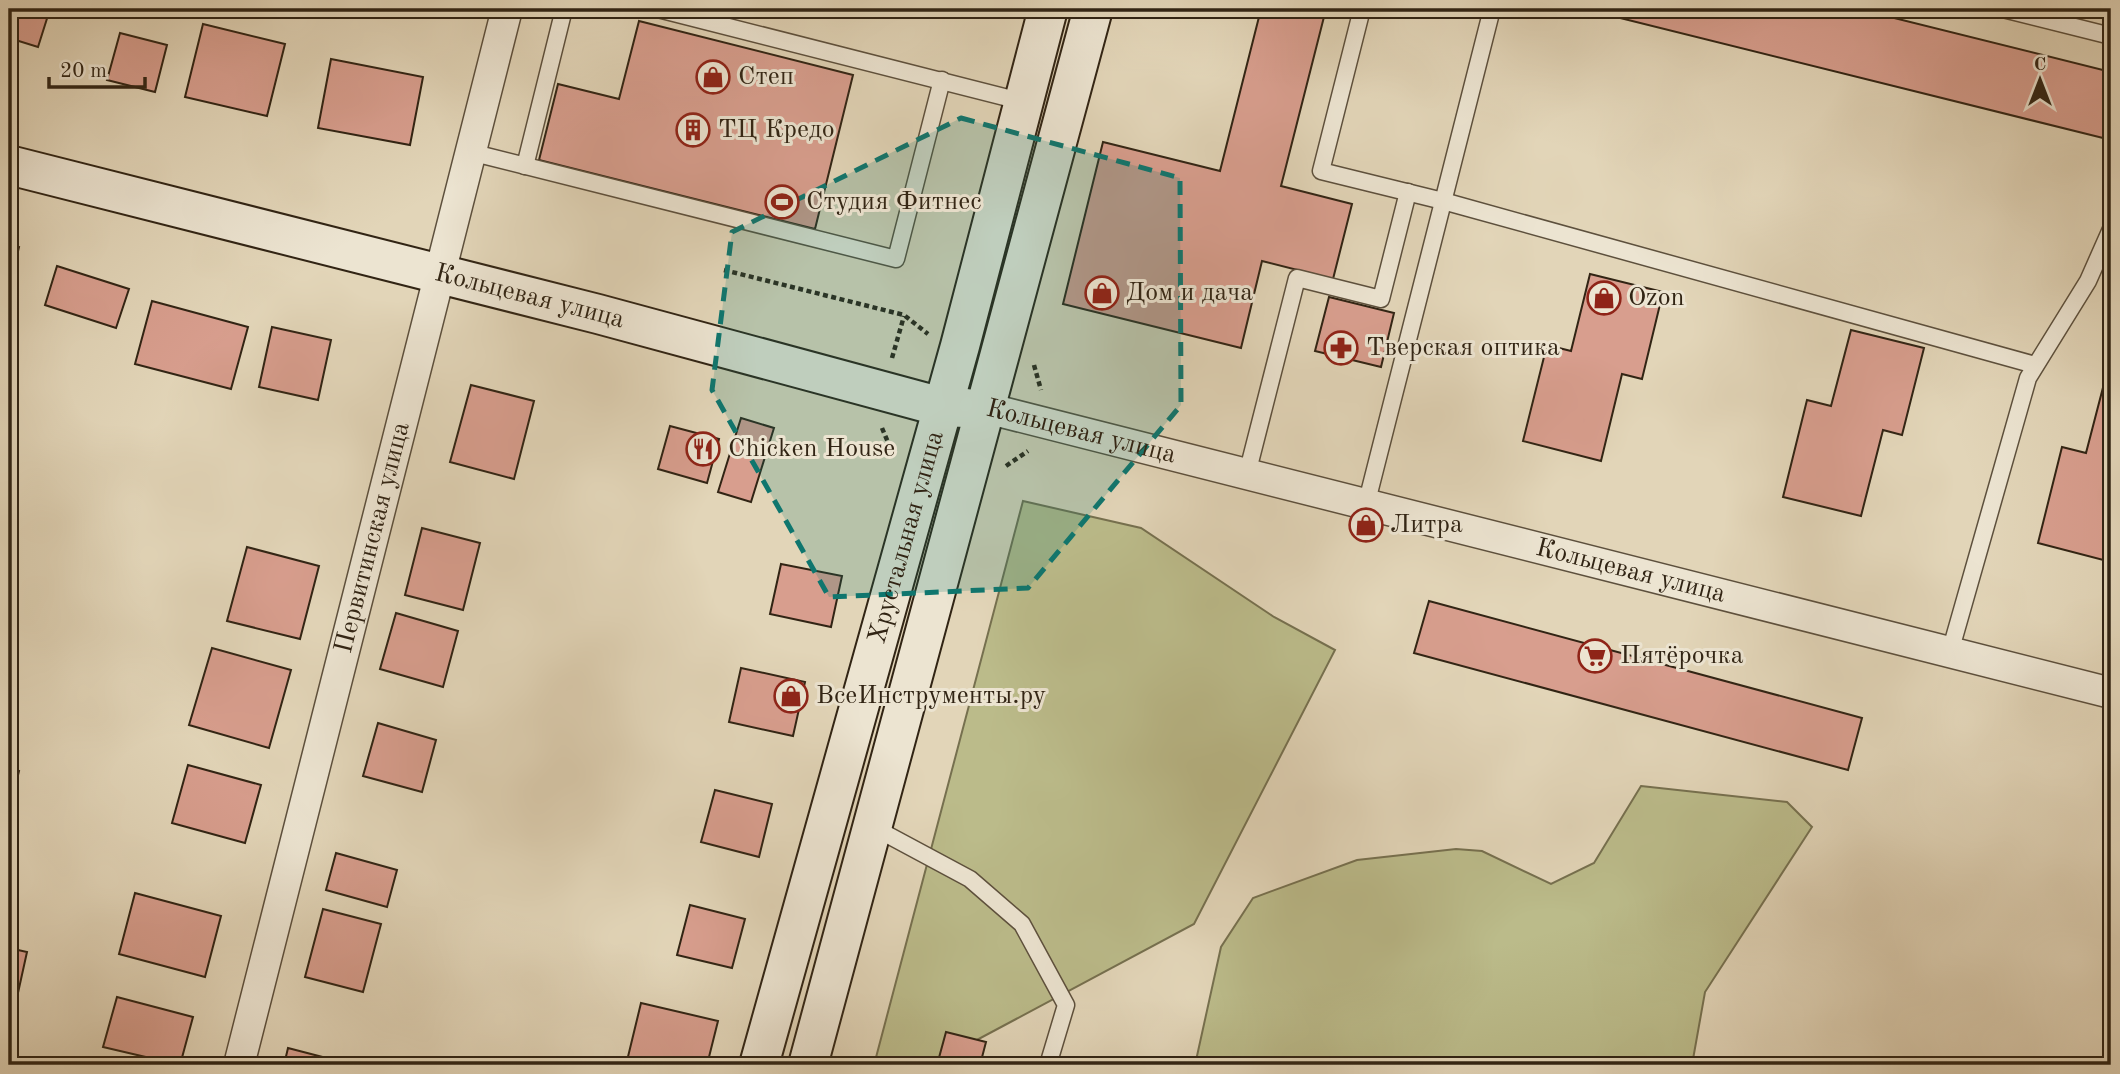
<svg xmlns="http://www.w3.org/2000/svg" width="2120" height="1074" font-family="'Old Standard TT',serif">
<rect width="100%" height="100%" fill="#e2d5b8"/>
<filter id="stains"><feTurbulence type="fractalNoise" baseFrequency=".00286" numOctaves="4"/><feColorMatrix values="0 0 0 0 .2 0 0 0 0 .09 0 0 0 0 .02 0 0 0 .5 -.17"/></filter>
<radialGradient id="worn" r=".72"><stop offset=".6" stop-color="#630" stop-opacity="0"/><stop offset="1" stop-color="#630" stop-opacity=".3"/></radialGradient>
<g fill="#bbbb8a" stroke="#76704f" stroke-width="2">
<polygon points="1023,501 1141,528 1274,617 1335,650 1194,924 930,1065 874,1065"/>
<polygon points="1641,786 1787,802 1812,827 1705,992 1692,1065 1195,1065 1221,947 1253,898 1357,860 1456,849 1482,851 1551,884 1594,863"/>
</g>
<g fill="#d89e8e" stroke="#312414" stroke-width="2">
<polygon points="9,9 50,9 38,47 9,38"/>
<polygon points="1261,9 1326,9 1281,186 1352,204 1333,279 1262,261 1241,348 1063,304 1103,142 1220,171"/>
<polygon points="1584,9 1858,9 2111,72 2111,140"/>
<polygon points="639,21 853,75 815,229 539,160 558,84 619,99"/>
<polygon points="203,24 285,44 267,116 185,97"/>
<polygon points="120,33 167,45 155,92 107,80"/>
<polygon points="331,59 423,77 410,145 318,128"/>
<polygon points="9,245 19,247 9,289"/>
<polygon points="57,266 129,289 116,328 45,305"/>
<polygon points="1590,274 1663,292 1642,379 1622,374 1601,461 1523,441 1547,345 1571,351"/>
<polygon points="1329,297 1394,313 1381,367 1315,351"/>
<polygon points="152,301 248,327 231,389 135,364"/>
<polygon points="272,327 331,340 318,400 259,387"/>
<polygon points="1851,330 1924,348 1902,435 1883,430 1861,516 1783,497 1807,400 1831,406"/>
<polygon points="2106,376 2111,377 2111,562 2038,543 2062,447 2086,453"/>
<polygon points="471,385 534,401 514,479 450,462"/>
<polygon points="741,418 774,428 751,502 718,492"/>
<polygon points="670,426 719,439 707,483 658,469"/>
<polygon points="422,528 480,543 463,610 405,595"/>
<polygon points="247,547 319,566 300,639 227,621"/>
<polygon points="781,564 842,576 831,627 770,614"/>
<polygon points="1429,601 1862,718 1848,770 1414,653"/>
<polygon points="396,613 458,631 443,687 380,669"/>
<polygon points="212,648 291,670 269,748 189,725"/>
<polygon points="741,668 805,682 793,736 729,722"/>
<polygon points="378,723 436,740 422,792 363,776"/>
<polygon points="188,765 261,785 245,843 172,823"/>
<polygon points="9,768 19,771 9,813"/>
<polygon points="715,790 772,804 759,857 701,842"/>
<polygon points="336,853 397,870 387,907 326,890"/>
<polygon points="135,893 221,916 205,977 119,954"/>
<polygon points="690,905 745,919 732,968 677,955"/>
<polygon points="323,909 381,924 363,992 305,977"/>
<polygon points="9,948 27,952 16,1002 9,1000"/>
<polygon points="117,997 193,1017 180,1065 103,1047"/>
<polygon points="641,1003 718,1021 707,1065 626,1065"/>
<polygon points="946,1032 986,1042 980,1065 937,1065"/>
<polygon points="288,1048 338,1061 337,1065 284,1065"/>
</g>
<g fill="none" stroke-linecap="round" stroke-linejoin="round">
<defs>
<g id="lane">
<polyline points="658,9 1024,102"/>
<polyline points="1362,9 1321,171 1443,201 2035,365"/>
<polyline points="2003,9 2111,36"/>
<polyline points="470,152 896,259 942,80"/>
<polyline points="525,166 564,9"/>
<polyline points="1247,474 1297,278 1381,299 1408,192"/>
<polyline points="1366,505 1492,9"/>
<polyline points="1950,652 2028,378 2088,281 2111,229"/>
<polyline points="873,827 970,879 1022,924 1066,1005 1048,1065"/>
</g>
<g id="street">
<path id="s1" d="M986,408l1125,285"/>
<path id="s2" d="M239,1065l268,-1056"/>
</g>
<g id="secondary">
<path id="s3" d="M9,165l589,149 344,93 24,1"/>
<path id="s4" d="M759,1065l201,-719 88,-337"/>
<polyline points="808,1065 1093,9"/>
</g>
</defs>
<use href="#lane" stroke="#5d503d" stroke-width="19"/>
<use href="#street" stroke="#5d503d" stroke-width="33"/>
<use href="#secondary" stroke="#312414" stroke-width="42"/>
<g stroke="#312414" stroke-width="4.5" stroke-dasharray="5 3.5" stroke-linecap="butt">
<polyline points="724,270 904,315 928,334"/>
<polyline points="892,358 904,316"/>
<polyline points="1034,365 1041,390"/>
<polyline points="882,428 892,452"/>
<polyline points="1006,466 1028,451"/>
</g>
<use href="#lane" stroke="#ece4d1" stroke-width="16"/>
<use href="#street" stroke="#ece4d1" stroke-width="30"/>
<use href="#secondary" stroke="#ece4d1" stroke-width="38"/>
</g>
<path fill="#0f766e" fill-opacity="0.2" stroke="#0f766e" stroke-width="5" stroke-dasharray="14 9" stroke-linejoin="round" d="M961,118l219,60 1,227 -153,183 -199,9 -117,-207 20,-158z"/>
<defs>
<symbol id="shop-ring" viewBox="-11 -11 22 22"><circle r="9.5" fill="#ece4d1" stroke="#8f2418" stroke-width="1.5"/><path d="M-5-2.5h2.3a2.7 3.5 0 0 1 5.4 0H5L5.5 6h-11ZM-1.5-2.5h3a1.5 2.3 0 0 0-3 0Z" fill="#8f2418"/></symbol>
<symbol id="building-ring" viewBox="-11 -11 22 22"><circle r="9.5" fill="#ece4d1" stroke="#8f2418" stroke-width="1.5"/><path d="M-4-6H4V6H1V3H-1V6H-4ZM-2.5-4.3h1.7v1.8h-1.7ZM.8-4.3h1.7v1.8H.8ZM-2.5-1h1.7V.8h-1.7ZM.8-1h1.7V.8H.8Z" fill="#8f2418"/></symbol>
<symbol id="stadium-ring" viewBox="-11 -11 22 22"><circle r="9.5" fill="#ece4d1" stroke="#8f2418" stroke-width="1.5"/><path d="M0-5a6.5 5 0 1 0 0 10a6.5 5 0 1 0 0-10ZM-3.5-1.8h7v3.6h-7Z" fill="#8f2418"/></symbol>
<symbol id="pharmacy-ring" viewBox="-11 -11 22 22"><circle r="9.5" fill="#ece4d1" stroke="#8f2418" stroke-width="1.5"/><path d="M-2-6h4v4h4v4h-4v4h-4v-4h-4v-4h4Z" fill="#8f2418"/></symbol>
<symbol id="restaurant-ring" viewBox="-11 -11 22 22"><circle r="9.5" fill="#ece4d1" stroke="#8f2418" stroke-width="1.5"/><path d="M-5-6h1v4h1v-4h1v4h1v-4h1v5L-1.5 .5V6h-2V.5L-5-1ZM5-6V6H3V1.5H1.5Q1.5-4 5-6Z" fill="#8f2418"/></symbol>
<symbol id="supermarket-ring" viewBox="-11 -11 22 22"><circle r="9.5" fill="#ece4d1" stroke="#8f2418" stroke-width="1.5"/><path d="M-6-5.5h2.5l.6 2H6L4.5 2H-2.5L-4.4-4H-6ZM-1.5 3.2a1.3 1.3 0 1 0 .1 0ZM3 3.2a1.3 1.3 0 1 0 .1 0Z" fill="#8f2418"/></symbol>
</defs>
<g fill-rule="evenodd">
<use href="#shop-ring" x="694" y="58" width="38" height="38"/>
<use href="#building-ring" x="674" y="111" width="38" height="38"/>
<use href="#stadium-ring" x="763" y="183" width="38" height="38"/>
<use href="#shop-ring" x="1083" y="274" width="38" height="38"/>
<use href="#shop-ring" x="1585" y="279" width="38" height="38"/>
<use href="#pharmacy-ring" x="1322" y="329" width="38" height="38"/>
<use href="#restaurant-ring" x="684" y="430" width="38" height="38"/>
<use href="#shop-ring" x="1347" y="506" width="38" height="38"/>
<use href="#supermarket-ring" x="1576" y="637" width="38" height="38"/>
<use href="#shop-ring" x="772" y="677" width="38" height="38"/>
</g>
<g text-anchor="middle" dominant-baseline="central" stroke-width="6" stroke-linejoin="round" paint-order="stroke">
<g font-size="26" fill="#312414" stroke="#ece4d1" text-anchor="start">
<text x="738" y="77">Степ</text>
<text x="718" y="130">ТЦ Кредо</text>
<text x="806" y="202">Студия Фитнес</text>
<text x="1126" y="293">Дом и дача</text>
<text x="1628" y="298">Ozon</text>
<text x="1366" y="348">Тверская оптика</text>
<text x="728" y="449">Chicken House</text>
<text x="1390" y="525">Литра</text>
<text x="1620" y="656">Пятёрочка</text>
<text x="816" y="696">ВсеИнструменты.ру</text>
</g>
<g font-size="26" fill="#312414" stroke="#ece4d1">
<text stroke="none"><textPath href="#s3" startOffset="537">Кольцевая улица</textPath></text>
<text stroke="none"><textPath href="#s1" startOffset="98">Кольцевая улица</textPath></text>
<text stroke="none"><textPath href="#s2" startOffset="544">Первитинская улица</textPath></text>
<text stroke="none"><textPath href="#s4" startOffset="548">Хрустальная улица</textPath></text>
<text stroke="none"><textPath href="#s1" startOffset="665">Кольцевая улица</textPath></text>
</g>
</g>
<rect width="2120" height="1074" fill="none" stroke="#e2d5b8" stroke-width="35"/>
<rect x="10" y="10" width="2099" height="1053" fill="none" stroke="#312414" stroke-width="3.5"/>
<rect x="18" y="18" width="2085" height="1039" fill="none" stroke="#312414" stroke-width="2"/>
<g transform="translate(2040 80)" stroke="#ece4d1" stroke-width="5" paint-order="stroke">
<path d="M0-5L12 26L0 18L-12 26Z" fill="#312414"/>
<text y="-10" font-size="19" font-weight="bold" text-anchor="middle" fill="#312414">С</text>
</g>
<path d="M49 77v10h96v-10" fill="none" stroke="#312414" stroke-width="3.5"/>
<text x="60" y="77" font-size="21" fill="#312414" stroke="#ece4d1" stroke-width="5" paint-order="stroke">20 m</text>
<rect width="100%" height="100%" filter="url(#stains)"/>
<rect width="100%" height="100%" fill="url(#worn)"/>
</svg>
